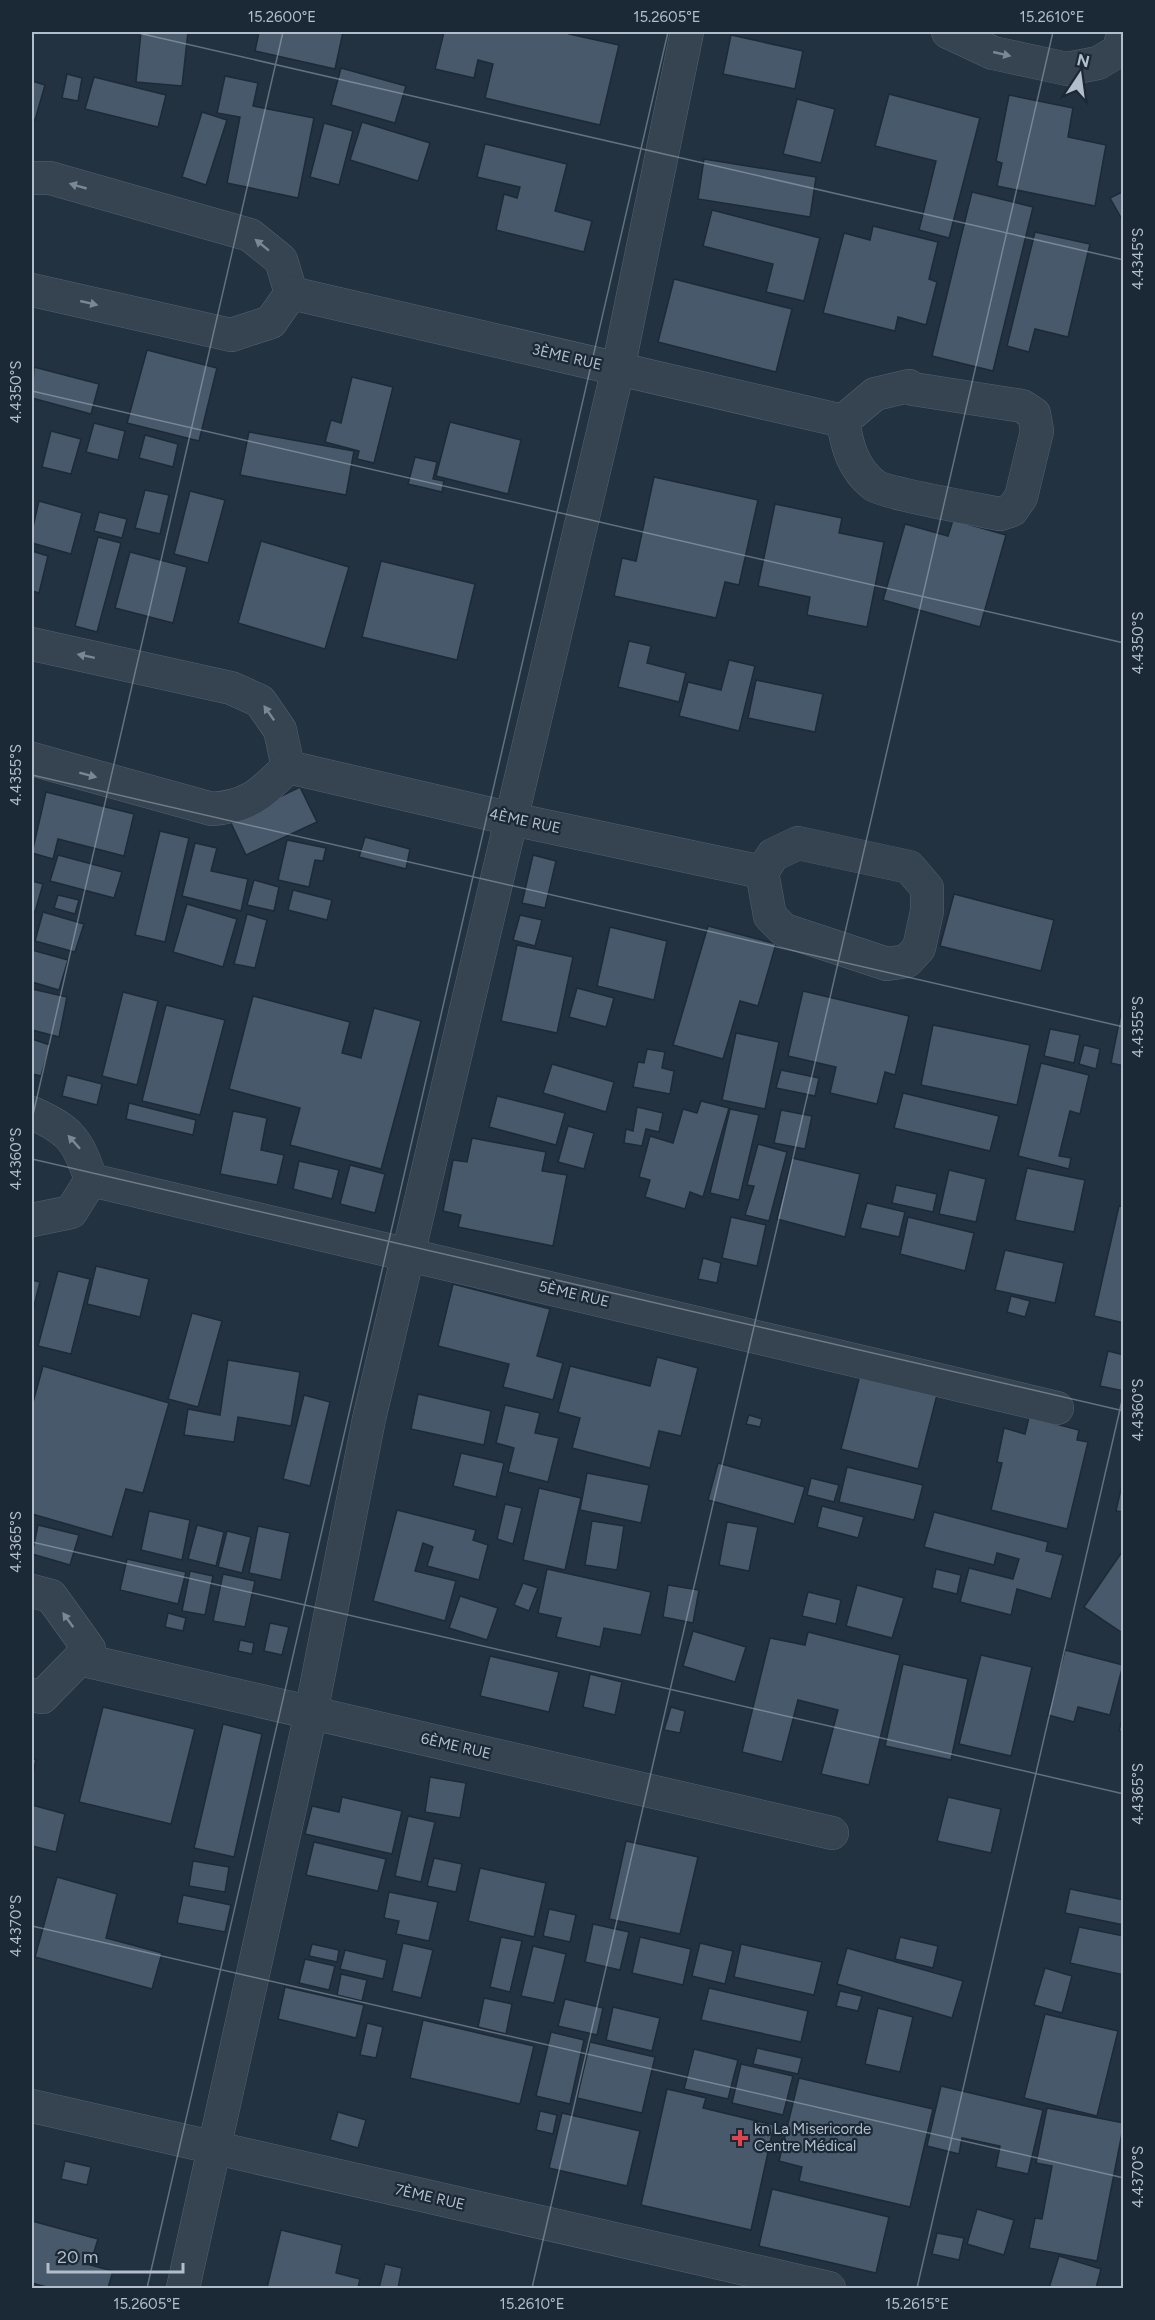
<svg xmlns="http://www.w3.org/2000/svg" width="1155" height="2320" font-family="Figtree,sans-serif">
<rect width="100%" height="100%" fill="#223240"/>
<g fill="#47596a" stroke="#1d2a37" stroke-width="1.5">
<polygon points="141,32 188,32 182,86 136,82"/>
<polygon points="259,32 343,32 335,69 255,51"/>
<polygon points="444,32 570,32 569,34 619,45 600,125 485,98 493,64 478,60 474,78 435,69"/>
<polygon points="731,35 803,51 795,89 723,74"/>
<polygon points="341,68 406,86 395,123 331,105"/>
<polygon points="67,74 82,78 78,101 62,98"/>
<polygon points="225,76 258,83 253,106 314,118 298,198 227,183 240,117 217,113"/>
<polygon points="94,77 166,95 158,127 85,109"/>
<polygon points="32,81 45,85 35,120 32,119"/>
<polygon points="889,94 980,118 949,238 919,230 936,161 875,146"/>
<polygon points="1009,95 1073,108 1068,137 1106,145 1095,206 997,186 1002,163 996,161"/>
<polygon points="797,99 835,109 821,163 783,154"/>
<polygon points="202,112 227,120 206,185 182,177"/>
<polygon points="362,122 430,143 418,181 350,160"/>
<polygon points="324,123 353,131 339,185 310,177"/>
<polygon points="485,144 567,164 555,211 592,221 584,252 496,230 504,194 517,198 520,187 477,177"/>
<polygon points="704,159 816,177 810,217 698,199"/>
<polygon points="1124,191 1124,223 1110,198"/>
<polygon points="972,192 1033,207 993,371 932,356"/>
<polygon points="712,210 820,238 804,301 766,292 773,264 703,246"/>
<polygon points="873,226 938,242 929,279 937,282 926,325 898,317 895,331 823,313 844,233 870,240"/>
<polygon points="1035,232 1090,244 1068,337 1035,329 1029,352 1007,346"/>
<polygon points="674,279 792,309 776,372 658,342"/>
<polygon points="147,350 217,368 199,441 127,423"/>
<polygon points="34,367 99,384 91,414 32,398"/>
<polygon points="352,377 393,387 374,463 357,459 359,451 325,442 331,420 341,423"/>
<polygon points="450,422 521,440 508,494 436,476"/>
<polygon points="94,423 125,431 118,460 86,452"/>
<polygon points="51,431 81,439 71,474 42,467"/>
<polygon points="249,432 354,451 346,495 240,475"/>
<polygon points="145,435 178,444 173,467 139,458"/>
<polygon points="415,457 437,462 433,479 444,481 442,492 408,484"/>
<polygon points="654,477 758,500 739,585 725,582 716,618 614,596 622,558 636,561"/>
<polygon points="145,490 169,495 160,534 135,528"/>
<polygon points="190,491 225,500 208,563 174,554"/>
<polygon points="39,501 82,513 71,554 32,543 32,531"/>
<polygon points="775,504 842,518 839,533 884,542 867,627 807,615 810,597 758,586"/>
<polygon points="99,512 127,519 122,538 94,531"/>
<polygon points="953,520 1006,535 980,627 883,600 905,524 948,536"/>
<polygon points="98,537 121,543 97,632 75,626"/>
<polygon points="261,541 349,567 325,649 238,623"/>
<polygon points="32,551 48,556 39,593 32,591"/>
<polygon points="130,552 187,567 173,623 115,608"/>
<polygon points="381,561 475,584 457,660 362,637"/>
<polygon points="629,641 651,646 647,663 686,673 679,702 618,687"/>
<polygon points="729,660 755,666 739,731 679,716 688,682 721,690"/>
<polygon points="756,680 823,694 815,732 748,718"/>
<polygon points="300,787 317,822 246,855 230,821"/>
<polygon points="46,792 134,814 124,856 58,839 53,859 32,853"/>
<polygon points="160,831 189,838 165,942 135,935"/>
<polygon points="365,837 410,849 406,869 359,857"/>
<polygon points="287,840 326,848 323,861 315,860 309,887 278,880"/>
<polygon points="195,843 217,848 211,871 248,879 241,911 182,896"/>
<polygon points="58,855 122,872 114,898 50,881"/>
<polygon points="533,855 556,861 545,908 522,903"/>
<polygon points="254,880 279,887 274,911 247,905"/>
<polygon points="32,881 43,884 35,912 32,911"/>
<polygon points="293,890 332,900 327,920 288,910"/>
<polygon points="954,894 1054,920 1041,971 940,946"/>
<polygon points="58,895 79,900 75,914 54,908"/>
<polygon points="187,904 237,919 223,967 173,952"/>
<polygon points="43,912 84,924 75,952 35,941"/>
<polygon points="247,914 267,920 255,968 234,964"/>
<polygon points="520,915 542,920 535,946 513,940"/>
<polygon points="708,926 776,944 758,1006 740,1001 723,1059 673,1045"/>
<polygon points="610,927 667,941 654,1000 597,986"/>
<polygon points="517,945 573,957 557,1033 501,1021"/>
<polygon points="32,950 68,960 59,990 32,982"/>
<polygon points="577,988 614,998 606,1027 569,1017"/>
<polygon points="32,989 67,997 59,1037 32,1030"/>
<polygon points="803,991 909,1016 895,1075 885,1072 877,1104 830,1093 836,1067 788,1056"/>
<polygon points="123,992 158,1001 137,1085 102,1076"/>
<polygon points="253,996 350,1022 342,1053 361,1058 374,1008 421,1021 381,1169 290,1145 300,1108 229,1089"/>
<polygon points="1124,998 1124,1066 1111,1063"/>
<polygon points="166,1005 225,1020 200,1115 142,1101"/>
<polygon points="933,1025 1030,1045 1017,1105 921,1085"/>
<polygon points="1050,1029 1080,1035 1074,1063 1044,1056"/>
<polygon points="736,1033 779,1042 765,1109 722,1100"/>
<polygon points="32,1039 50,1045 41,1076 32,1074"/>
<polygon points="1084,1045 1100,1049 1096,1069 1079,1064"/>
<polygon points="647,1049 665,1052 662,1068 674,1071 670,1094 633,1087 638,1062 644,1063"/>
<polygon points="1041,1063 1089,1075 1080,1114 1070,1111 1059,1156 1071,1158 1069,1169 1018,1156"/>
<polygon points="552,1064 614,1082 606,1112 543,1093"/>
<polygon points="781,1070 819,1078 815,1096 776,1088"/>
<polygon points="67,1075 102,1084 97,1105 62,1096"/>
<polygon points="903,1093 999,1116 990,1151 894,1128"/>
<polygon points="497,1096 565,1113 556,1145 489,1127"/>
<polygon points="701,1101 729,1108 703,1197 690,1192 685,1209 645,1197 650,1180 639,1177 650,1136 673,1143 683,1109 697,1113"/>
<polygon points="129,1103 196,1120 193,1135 126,1119"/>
<polygon points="637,1107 663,1113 659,1132 646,1129 642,1146 624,1143 626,1129 633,1131"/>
<polygon points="730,1109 759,1115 739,1200 710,1193"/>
<polygon points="781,1110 812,1116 805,1149 774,1143"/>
<polygon points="233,1111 267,1118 261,1150 284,1155 277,1185 220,1174"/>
<polygon points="568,1126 594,1133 584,1169 558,1162"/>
<polygon points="472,1138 546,1152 542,1171 567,1175 553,1246 458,1227 461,1215 443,1211 453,1160 467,1162"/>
<polygon points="758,1144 787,1152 769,1221 745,1215 754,1186 747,1185"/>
<polygon points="792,1158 860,1174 845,1237 777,1219"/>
<polygon points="299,1161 339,1170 332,1199 293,1189"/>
<polygon points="350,1165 385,1174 375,1213 340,1204"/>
<polygon points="1027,1168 1085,1180 1074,1232 1015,1220"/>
<polygon points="949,1170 986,1179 976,1222 939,1214"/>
<polygon points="896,1185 937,1194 933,1212 892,1203"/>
<polygon points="867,1203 905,1212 899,1237 860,1228"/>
<polygon points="1119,1206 1124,1207 1124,1323 1094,1316"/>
<polygon points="731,1217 766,1225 757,1266 722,1258"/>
<polygon points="908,1217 974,1233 965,1271 900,1254"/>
<polygon points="1005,1250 1064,1263 1055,1303 995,1290"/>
<polygon points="703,1258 721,1263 717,1283 698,1279"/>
<polygon points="96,1266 149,1279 140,1317 87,1304"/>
<polygon points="58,1271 90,1279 71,1354 38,1346"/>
<polygon points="32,1280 40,1282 32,1314"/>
<polygon points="453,1284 550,1309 537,1356 563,1363 553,1400 503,1387 509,1364 438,1346"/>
<polygon points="1011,1296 1030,1301 1025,1317 1007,1312"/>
<polygon points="192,1313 222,1321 198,1407 168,1399"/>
<polygon points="1108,1351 1124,1355 1124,1391 1100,1386"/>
<polygon points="657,1357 698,1368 681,1436 659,1431 650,1468 572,1448 580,1418 558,1412 570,1366 650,1386"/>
<polygon points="228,1360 300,1372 291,1426 238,1417 234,1442 184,1435 188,1409 220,1415"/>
<polygon points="43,1366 169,1403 143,1493 126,1489 112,1537 32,1514 32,1406"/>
<polygon points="860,1375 937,1395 918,1469 841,1449"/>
<polygon points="418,1394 491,1411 484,1445 411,1429"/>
<polygon points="304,1395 330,1402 310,1486 283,1479"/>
<polygon points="505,1405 540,1413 535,1433 559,1438 548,1482 508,1472 514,1448 496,1443"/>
<polygon points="749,1415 762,1419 760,1427 746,1424"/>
<polygon points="1029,1417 1079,1430 1077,1440 1088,1442 1067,1529 991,1510 1002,1463 997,1462 1004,1428 1025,1434"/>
<polygon points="461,1453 504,1463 496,1497 453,1486"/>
<polygon points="718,1463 805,1487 794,1524 708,1500"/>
<polygon points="847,1467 923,1485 914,1520 839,1502"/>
<polygon points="587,1473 649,1485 641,1523 580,1510"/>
<polygon points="1124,1476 1124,1512 1116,1511"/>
<polygon points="811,1478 839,1485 834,1502 807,1495"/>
<polygon points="539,1488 581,1498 565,1570 523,1560"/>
<polygon points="505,1504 522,1508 513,1544 497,1539"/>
<polygon points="822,1506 864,1517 858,1538 817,1527"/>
<polygon points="397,1510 476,1530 473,1540 488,1545 479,1580 427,1566 433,1547 423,1543 415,1571 456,1581 445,1621 373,1601"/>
<polygon points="149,1511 190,1520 182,1560 141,1550"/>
<polygon points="934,1512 1048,1542 1046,1551 1063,1555 1051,1599 1017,1589 1011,1615 960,1602 969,1568 1013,1579 1019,1559 997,1553 994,1565 924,1547"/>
<polygon points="592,1521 624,1526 617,1570 585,1565"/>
<polygon points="727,1522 758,1527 749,1571 719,1565"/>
<polygon points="38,1525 79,1535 70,1565 32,1554"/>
<polygon points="197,1525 224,1532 216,1566 188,1559"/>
<polygon points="258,1526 290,1533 281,1580 249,1573"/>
<polygon points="227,1531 251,1537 242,1573 218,1567"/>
<polygon points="1124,1549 1124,1634 1084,1607"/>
<polygon points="127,1559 186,1572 178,1604 120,1590"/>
<polygon points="547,1569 651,1592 641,1635 604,1628 600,1647 556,1637 561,1618 538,1613"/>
<polygon points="936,1569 961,1575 957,1594 932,1588"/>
<polygon points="190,1571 213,1576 205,1615 182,1611"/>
<polygon points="223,1574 255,1581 245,1627 213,1621"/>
<polygon points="523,1583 538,1588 529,1611 514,1605"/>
<polygon points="668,1585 699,1590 693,1623 663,1617"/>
<polygon points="857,1585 904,1598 892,1638 846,1626"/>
<polygon points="808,1592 841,1600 836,1624 802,1616"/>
<polygon points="460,1596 498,1608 487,1640 449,1628"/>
<polygon points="168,1613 186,1618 183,1631 165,1627"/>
<polygon points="270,1623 289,1627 282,1655 264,1651"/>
<polygon points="693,1631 746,1647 735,1682 683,1666"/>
<polygon points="808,1632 900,1655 869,1785 821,1774 838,1710 798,1700 782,1762 742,1752 770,1638 805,1645"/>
<polygon points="240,1640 254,1643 252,1654 238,1651"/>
<polygon points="1065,1650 1123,1665 1110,1715 1078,1707 1074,1722 1048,1715"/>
<polygon points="981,1655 1032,1667 1011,1756 959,1744"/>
<polygon points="490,1656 559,1672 549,1712 480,1696"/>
<polygon points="903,1664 968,1679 951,1760 885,1746"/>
<polygon points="590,1674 622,1682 615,1715 583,1707"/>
<polygon points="103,1707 195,1729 171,1824 79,1802"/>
<polygon points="671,1707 685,1711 680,1733 664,1730"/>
<polygon points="1124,1711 1124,1732 1119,1731"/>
<polygon points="223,1724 262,1734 234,1857 194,1848"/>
<polygon points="32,1758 36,1760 32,1778"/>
<polygon points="430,1777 466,1783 460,1818 425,1812"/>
<polygon points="342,1797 402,1811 392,1854 305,1834 312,1806 339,1812"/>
<polygon points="948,1797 1001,1809 991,1853 937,1841"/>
<polygon points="32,1805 65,1814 56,1852 32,1846"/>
<polygon points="408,1816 435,1822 421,1882 395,1876"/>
<polygon points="626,1841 698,1857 680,1934 609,1919"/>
<polygon points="314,1842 386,1859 378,1891 306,1875"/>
<polygon points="434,1858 462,1864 456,1892 427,1886"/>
<polygon points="193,1861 229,1867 225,1892 189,1886"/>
<polygon points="480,1868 546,1883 534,1937 468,1921"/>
<polygon points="57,1877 117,1894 106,1938 162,1953 152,1989 35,1957"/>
<polygon points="1070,1889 1124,1900 1124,1925 1065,1913"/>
<polygon points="389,1892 438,1902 429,1941 396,1934 399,1921 384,1918"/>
<polygon points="183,1895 231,1905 225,1932 177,1923"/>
<polygon points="549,1909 576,1915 570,1942 543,1936"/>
<polygon points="593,1924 629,1932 620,1970 585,1962"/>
<polygon points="1079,1927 1124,1936 1124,1975 1070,1963"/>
<polygon points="501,1937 522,1941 510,1992 490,1987"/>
<polygon points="640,1937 691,1949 683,1985 632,1973"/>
<polygon points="900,1937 938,1946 933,1968 895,1959"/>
<polygon points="403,1943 433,1950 421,1998 392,1991"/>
<polygon points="700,1943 733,1951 725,1984 692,1976"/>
<polygon points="312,1944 339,1950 337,1962 309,1956"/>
<polygon points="741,1944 822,1962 814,1995 734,1977"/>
<polygon points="533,1946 566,1954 554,2003 521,1996"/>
<polygon points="847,1948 963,1981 952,2018 837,1984"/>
<polygon points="345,1950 387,1960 383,1979 340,1969"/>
<polygon points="305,1959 335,1966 329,1990 299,1983"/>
<polygon points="1045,1968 1072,1976 1062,2013 1034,2005"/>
<polygon points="341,1974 367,1980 362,2001 337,1995"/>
<polygon points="285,1987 364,2005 356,2038 278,2019"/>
<polygon points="709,1988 808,2011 801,2042 701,2020"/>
<polygon points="840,1991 862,1996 858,2011 836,2006"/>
<polygon points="484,1998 512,2004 506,2034 478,2027"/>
<polygon points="565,1999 603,2008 597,2035 558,2026"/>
<polygon points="613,2007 660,2018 652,2051 606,2040"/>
<polygon points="878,2008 913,2017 900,2072 865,2064"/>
<polygon points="1045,2014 1118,2031 1097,2116 1024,2098"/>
<polygon points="423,2020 534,2046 520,2104 410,2078"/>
<polygon points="367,2023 383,2027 376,2058 360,2055"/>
<polygon points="551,2032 584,2040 570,2104 536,2096"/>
<polygon points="590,2042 655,2057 642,2113 577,2098"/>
<polygon points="757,2048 802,2058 798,2074 753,2064"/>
<polygon points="694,2049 738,2060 728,2099 684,2089"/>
<polygon points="741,2064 793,2076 783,2115 732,2103"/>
<polygon points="799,2078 933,2109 910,2207 799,2181 802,2167 779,2161"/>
<polygon points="941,2086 1043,2110 1028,2174 996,2167 1000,2146 962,2138 959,2154 927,2146"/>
<polygon points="667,2089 706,2098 703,2108 774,2125 751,2230 641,2205"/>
<polygon points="1047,2108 1124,2123 1097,2261 1029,2248 1035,2218 1042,2219 1052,2166 1036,2163"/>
<polygon points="540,2111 557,2115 553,2134 536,2130"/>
<polygon points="338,2112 366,2120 358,2148 330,2140"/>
<polygon points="562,2113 640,2131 627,2186 549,2168"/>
<polygon points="65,2161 91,2167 87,2185 61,2179"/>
<polygon points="772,2189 889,2217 876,2273 759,2246"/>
<polygon points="977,2209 1014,2220 1004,2255 967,2244"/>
<polygon points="32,2221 98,2239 90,2265 113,2271 108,2288 50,2288 32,2283"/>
<polygon points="281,2230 342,2245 336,2273 360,2279 358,2288 267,2288"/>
<polygon points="937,2233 964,2238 959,2260 932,2254"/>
<polygon points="1059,2256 1101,2269 1096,2288 1049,2288"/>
<polygon points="385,2264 402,2268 398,2288 379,2288"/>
</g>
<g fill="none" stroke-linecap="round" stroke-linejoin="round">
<defs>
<g id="minor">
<polyline points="948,32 993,53 1067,69 1098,63 1118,51 1124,32"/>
<polyline points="32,178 50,178 250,235 281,260 291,293"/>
<polyline points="32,290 231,335 271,322 291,293"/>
<polyline points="291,293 843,421"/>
<path d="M909,386l4,3 109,17 12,8 3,17 -16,66 -9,13 -12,4c-20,-4 -116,-21 -126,-29 -21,-16 -27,-39 -31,-64l32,-27z"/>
<polyline points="32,644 231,688 260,701 280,730 288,767"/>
<path d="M32,759l180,50c39,-3 49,-16 76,-42"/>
<polyline points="288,767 512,819 762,872"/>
<polygon points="798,843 909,867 927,888 927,911 919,948 907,961 887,964 784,930 770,916 762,872 773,855"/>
<path d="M32,1113c38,17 46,27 59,67l-20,32 -39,8"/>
<polyline points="91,1180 1057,1408"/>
<polyline points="32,1591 51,1596 89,1649 42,1697 32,1695"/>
<polyline points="79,1659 832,1833"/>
<polyline points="32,2106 829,2288"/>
<polyline points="183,2288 311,1713 369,1419 618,369 687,32"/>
</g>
</defs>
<use href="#minor" stroke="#54616e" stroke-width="34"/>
<use href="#minor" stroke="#364350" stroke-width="33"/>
</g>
<defs><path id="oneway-solid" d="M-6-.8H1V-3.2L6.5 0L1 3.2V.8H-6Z" transform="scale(1.5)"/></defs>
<g fill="#7a8794">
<use href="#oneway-solid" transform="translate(1002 54) rotate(13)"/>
<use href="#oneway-solid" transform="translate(78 186) rotate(-164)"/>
<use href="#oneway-solid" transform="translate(262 245) rotate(-141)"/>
<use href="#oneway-solid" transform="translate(89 303) rotate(13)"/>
<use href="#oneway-solid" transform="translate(86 656) rotate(-168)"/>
<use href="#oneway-solid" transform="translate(269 713) rotate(-125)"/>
<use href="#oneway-solid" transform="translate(88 775) rotate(15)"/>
<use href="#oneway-solid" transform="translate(74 1142) rotate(-132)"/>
<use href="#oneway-solid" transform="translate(68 1620) rotate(-126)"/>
</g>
<path fill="none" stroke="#b2becb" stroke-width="1.5" stroke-opacity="0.45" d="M134,32l990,228M32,391l1092,252M32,775l1092,252M32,1119l251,-1087M32,1159l1092,252M32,1542l1092,252M32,1926l1092,252M147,2288l521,-2256M532,2288l521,-2256M917,2288l207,-896"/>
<path fill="#e0444e" stroke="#1b2835" stroke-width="2" d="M737 2129h6v6h6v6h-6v6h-6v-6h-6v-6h6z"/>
<g text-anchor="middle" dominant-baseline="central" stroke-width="4.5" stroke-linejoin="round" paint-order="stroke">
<g font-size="15" fill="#b2becb" stroke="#1b2835">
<text transform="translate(567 357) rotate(13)">3ÈME RUE</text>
<text transform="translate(525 821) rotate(12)">4ÈME RUE</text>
<text transform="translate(574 1294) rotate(13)">5ÈME RUE</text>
<text transform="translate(456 1746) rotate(13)">6ÈME RUE</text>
<text transform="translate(430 2197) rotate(13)">7ÈME RUE</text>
</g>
<g font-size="15" fill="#b2becb" stroke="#1b2835" text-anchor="start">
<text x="754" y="2129">kn La Misericorde<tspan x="754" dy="17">Centre Médical</tspan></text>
</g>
</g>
<rect width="1155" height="2320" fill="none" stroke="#1b2835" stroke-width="66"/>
<g transform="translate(1080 75) rotate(13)" stroke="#1b2835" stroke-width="4.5" paint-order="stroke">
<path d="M0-4.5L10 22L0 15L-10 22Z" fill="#b2becb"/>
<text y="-9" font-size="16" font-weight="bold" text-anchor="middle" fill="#b2becb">N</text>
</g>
<path d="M48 2263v9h135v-9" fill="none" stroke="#b2becb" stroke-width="3"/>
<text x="57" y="2263" font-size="18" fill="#b2becb" stroke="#1b2835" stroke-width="4.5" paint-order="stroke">20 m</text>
<rect x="33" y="33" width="1089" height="2254" fill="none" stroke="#b2becb" stroke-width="2"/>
<g font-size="15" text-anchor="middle" fill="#b2becb">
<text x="282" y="22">15.2600°E</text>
<text x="667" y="22">15.2605°E</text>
<text x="1052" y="22">15.2610°E</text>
<text transform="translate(1138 259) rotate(-90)" y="5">4.4345°S</text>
<text transform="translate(16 392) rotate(-90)" y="5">4.4350°S</text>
<text transform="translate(1138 643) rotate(-90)" y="5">4.4350°S</text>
<text transform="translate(16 775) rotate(-90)" y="5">4.4355°S</text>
<text transform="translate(1138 1027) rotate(-90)" y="5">4.4355°S</text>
<text transform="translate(16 1159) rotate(-90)" y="5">4.4360°S</text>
<text transform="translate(1138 1410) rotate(-90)" y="5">4.4360°S</text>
<text transform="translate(16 1542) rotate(-90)" y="5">4.4365°S</text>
<text transform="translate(1138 1794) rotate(-90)" y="5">4.4365°S</text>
<text transform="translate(16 1926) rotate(-90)" y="5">4.4370°S</text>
<text transform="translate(1138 2177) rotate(-90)" y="5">4.4370°S</text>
<text x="147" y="2309">15.2605°E</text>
<text x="532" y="2309">15.2610°E</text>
<text x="917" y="2309">15.2615°E</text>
</g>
</svg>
